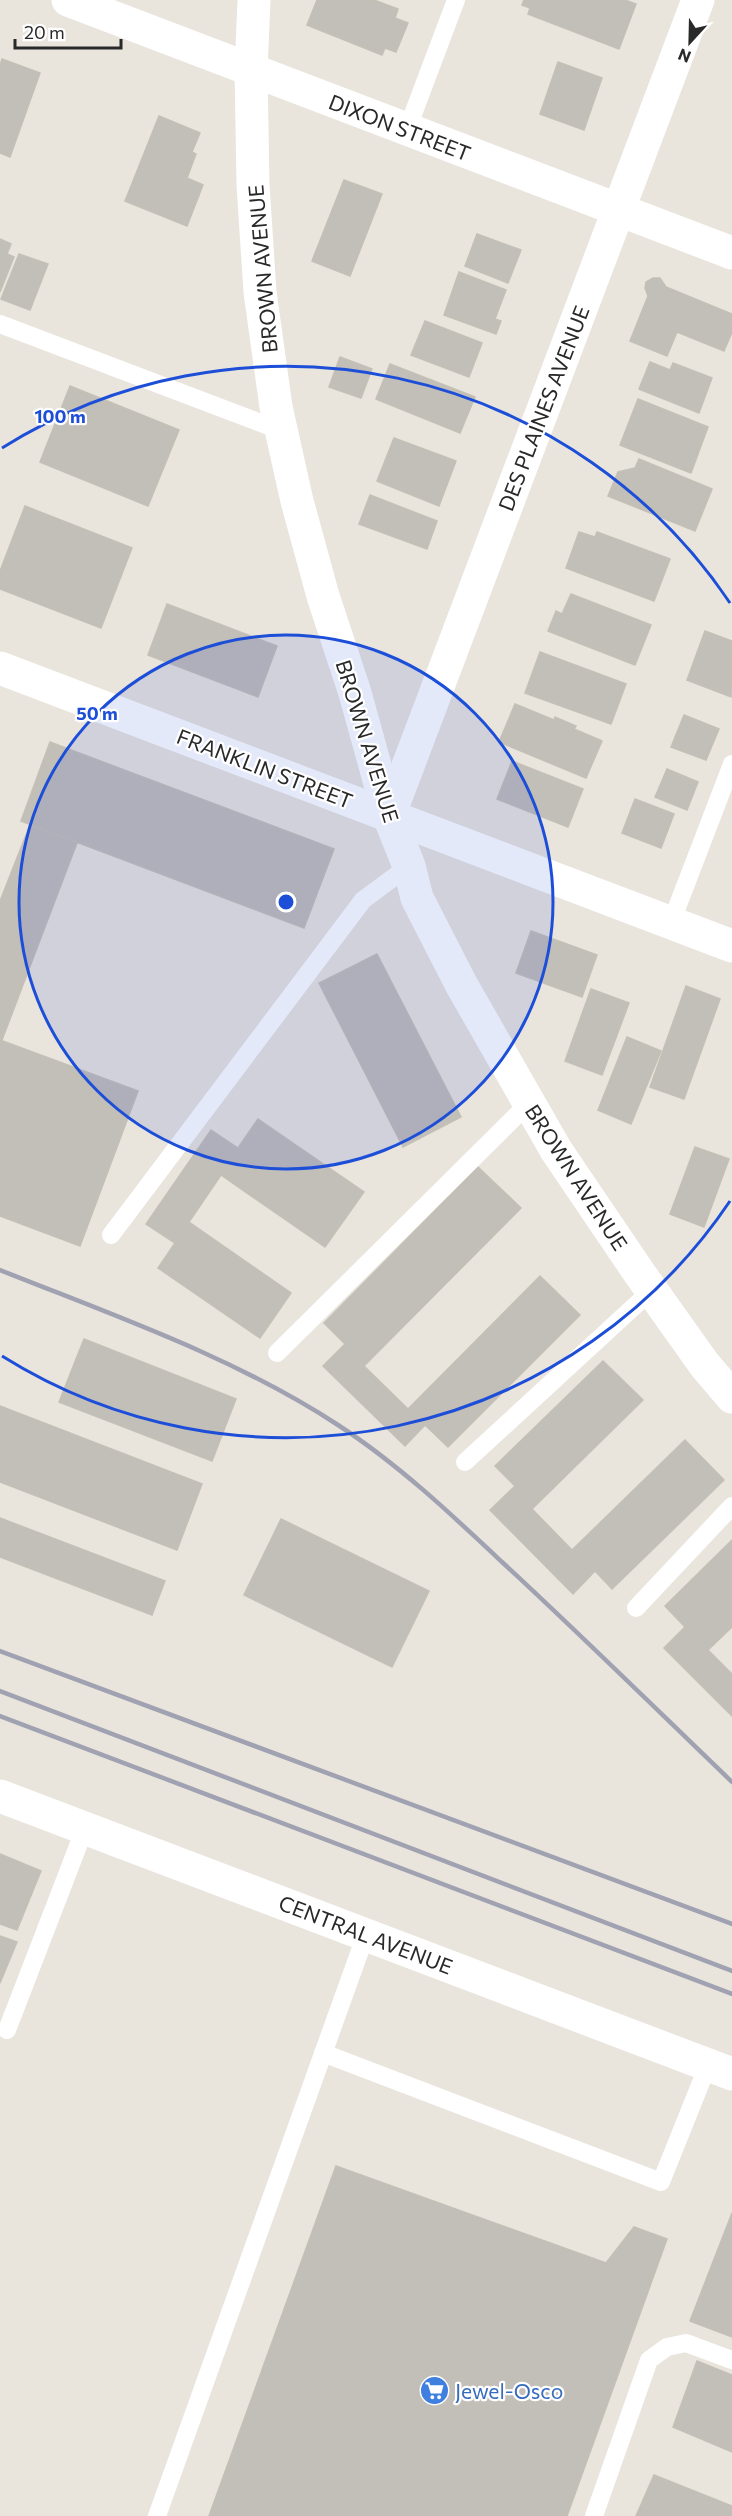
<svg xmlns="http://www.w3.org/2000/svg" width="732" height="2516" font-family="Commissioner,sans-serif">
<rect width="100%" height="100%" fill="#e9e4dc"/>
<g fill="#c2beb8" stroke="#c4c0b6" stroke-width="1.5">
<polygon points="317,0 374,0 398,9 395,18 408,23 396,52 385,48 382,55 307,25"/>
<polygon points="524,0 625,0 636,4 619,49 528,14 530,8 522,5"/>
<polygon points="2,59 40,73 10,157 0,153 0,65"/>
<polygon points="558,62 602,78 584,130 540,114"/>
<polygon points="159,116 200,133 192,152 196,154 187,178 203,185 187,226 125,201"/>
<polygon points="344,180 382,194 350,276 312,261"/>
<polygon points="477,234 521,250 508,283 465,266"/>
<polygon points="0,239 11,244 7,254 14,257 0,292"/>
<polygon points="19,254 48,264 30,310 1,299"/>
<polygon points="459,272 506,290 495,319 501,321 496,334 444,315"/>
<polygon points="653,278 660,278 666,287 732,314 732,332 724,351 677,332 667,356 630,341 648,296 645,288 646,282"/>
<polygon points="425,321 482,343 469,377 411,355"/>
<polygon points="340,357 372,369 361,398 329,387"/>
<polygon points="650,362 670,370 673,363 712,378 699,413 639,389"/>
<polygon points="390,364 475,397 460,433 376,399"/>
<polygon points="70,386 179,430 148,506 40,462"/>
<polygon points="638,399 708,427 691,473 620,445"/>
<polygon points="394,438 456,461 439,506 377,481"/>
<polygon points="639,459 712,489 695,531 608,496 618,472 635,468"/>
<polygon points="370,495 437,521 427,549 359,524"/>
<polygon points="25,506 132,548 101,628 0,589 0,571"/>
<polygon points="579,532 595,537 597,532 670,559 654,601 566,568"/>
<polygon points="571,594 651,625 635,665 548,631 556,611 562,614"/>
<polygon points="167,604 277,646 258,697 148,655"/>
<polygon points="705,631 732,641 731,697 687,680"/>
<polygon points="540,652 626,684 611,724 525,693"/>
<polygon points="515,704 554,720 555,717 576,726 574,729 602,741 586,778 499,742"/>
<polygon points="684,715 719,729 706,760 671,747"/>
<polygon points="50,742 334,849 304,928 21,821"/>
<polygon points="512,761 583,789 568,827 497,799"/>
<polygon points="667,769 698,782 687,810 655,797"/>
<polygon points="635,799 674,814 661,848 622,833"/>
<polygon points="30,825 77,843 2,1040 0,1040 0,901"/>
<polygon points="531,931 597,955 582,997 516,973"/>
<polygon points="377,954 461,1117 403,1147 319,983"/>
<polygon points="686,986 720,999 684,1099 650,1087"/>
<polygon points="591,989 629,1003 602,1075 565,1061"/>
<polygon points="627,1037 661,1051 631,1124 598,1110"/>
<polygon points="0,1040 138,1091 80,1246 0,1216"/>
<polygon points="258,1119 364,1192 325,1247 221,1175 189,1222 291,1293 260,1338 158,1268 175,1243 146,1224 211,1130 238,1148"/>
<polygon points="695,1147 729,1159 704,1227 670,1214"/>
<polygon points="478,1167 521,1208 364,1366 408,1409 540,1276 580,1315 448,1447 425,1425 405,1446 323,1366 345,1344 324,1323"/>
<polygon points="84,1339 236,1399 212,1461 59,1402"/>
<polygon points="603,1361 643,1400 532,1509 572,1550 685,1440 724,1480 612,1589 595,1571 573,1594 490,1510 515,1486 495,1466"/>
<polygon points="0,1406 202,1484 177,1550 0,1482"/>
<polygon points="0,1518 165,1581 152,1615 0,1557"/>
<polygon points="281,1519 429,1591 392,1667 244,1595"/>
<polygon points="732,1540 732,1627 708,1650 732,1674 732,1716 664,1648 685,1627 665,1606"/>
<polygon points="0,1854 41,1871 17,1930 0,1924"/>
<polygon points="0,1936 17,1942 0,1983"/>
<polygon points="336,2166 606,2263 634,2227 667,2239 567,2516 209,2516"/>
<polygon points="732,2213 732,2337 690,2321"/>
<polygon points="697,2361 732,2375 732,2452 673,2427"/>
<polygon points="654,2475 732,2506 732,2516 636,2516"/>
</g>
<g fill="none" stroke-linecap="round" stroke-linejoin="round">
<g stroke="#fff" stroke-width="18">
<polyline points="407,130 456,0"/>
<polyline points="0,324 282,431"/>
<polyline points="671,923 732,764"/>
<polyline points="111,1235 363,900 409,866"/>
<polyline points="277,1353 529,1103"/>
<polyline points="465,1462 652,1290"/>
<polyline points="636,1608 732,1506"/>
<polyline points="7,2030 85,1828"/>
<polyline points="323,2053 661,2182 708,2065"/>
<polyline points="157,2516 366,1934"/>
<polyline points="594,2516 649,2360 667,2347 686,2343 732,2360"/>
</g>
<g stroke="#fff" stroke-width="33">
<polyline points="68,0 732,253"/>
<polyline points="254,0 251,70 253,185 260,292 276,407 297,501 323,596 355,693 389,816"/>
<polyline points="0,668 732,946"/>
</g>
<g stroke="#fff" stroke-width="33">
<polyline points="698,0 389,816 409,866 417,898 461,984 556,1150 640,1274 704,1364 732,1397"/>
<polyline points="0,1796 732,2074"/>
</g>
<g stroke="#a0a2b1" stroke-width="4.5">
<path d="M0,1270c115,46 234,87 338,155 60,39 113,89 164,137 78,72 154,147 230,220"/>
<polyline points="0,1651 732,1924"/>
<polyline points="0,1691 732,1971"/>
<polyline points="0,1716 732,1994"/>
</g>
</g>
<circle cx="286" cy="902" r="267" fill="#1d4ed8" fill-opacity=".12"/>
<g fill="none" stroke="#1d4ed8" stroke-width="3">
<circle cx="286" cy="902" r="267"/>
<path d="M730 1201A535 535 0 0 1 2 1356M2 448A535 535 0 0 1 730 603"/>
</g>
<defs>
<symbol id="supermarket-disc" viewBox="-11 -11 22 22"><circle r="9.5" fill="#3f7fe0" stroke="#fff"/><path d="M-6-5.5h2.5l.6 2H6L4.5 2H-2.5L-4.4-4H-6ZM-1.5 3.2a1.3 1.3 0 1 0 .1 0ZM3 3.2a1.3 1.3 0 1 0 .1 0Z" fill="#fff"/></symbol>
</defs>
<g fill-rule="evenodd">
<use href="#supermarket-disc" x="418" y="2374" width="33" height="33"/>
</g>
<g text-anchor="middle" dominant-baseline="central" stroke-width="4.5" stroke-linejoin="round" paint-order="stroke">
<g font-size="21" fill="#292929" stroke="#fff">
<text transform="translate(400 127) rotate(21)">DIXON STREET</text>
<text transform="translate(262 269) rotate(-95)">BROWN AVENUE</text>
<text transform="translate(543 408) rotate(-69)">DES PLAINES AVENUE</text>
<text transform="translate(368 741) rotate(73)">BROWN AVENUE</text>
<text transform="translate(265 768) rotate(21)">FRANKLIN STREET</text>
<text transform="translate(577 1177) rotate(57)">BROWN AVENUE</text>
<text transform="translate(366 1934) rotate(21)">CENTRAL AVENUE</text>
</g>
<g font-size="21" fill="#366cbe" stroke="#fff" text-anchor="start">
<text x="455" y="2390">Jewel-Osco</text>
</g>
</g>
<circle cx="286" cy="902" r="9" fill="#1d4ed8" stroke="#fff" stroke-width="3"/>
<g font-size="18" text-anchor="middle" font-weight="bold" fill="#1d4ed8" stroke="#fff" stroke-width="4.5" stroke-linejoin="round" paint-order="stroke">
<text x="60" y="423">100 m</text>
<text x="97" y="720">50 m</text>
</g>
<g transform="translate(690 42) rotate(202)" stroke="#ffffff" stroke-width="4.5" paint-order="stroke">
<path d="M0-4.5L10 22L0 15L-10 22Z" fill="#292929"/>
<text y="-9" font-size="16" font-weight="bold" text-anchor="middle" fill="#292929">N</text>
</g>
<path d="M15 39v9h106v-9" fill="none" stroke="#292929" stroke-width="3"/>
<text x="24" y="39" font-size="18" fill="#292929" stroke="#ffffff" stroke-width="4.5" paint-order="stroke">20 m</text>
</svg>
